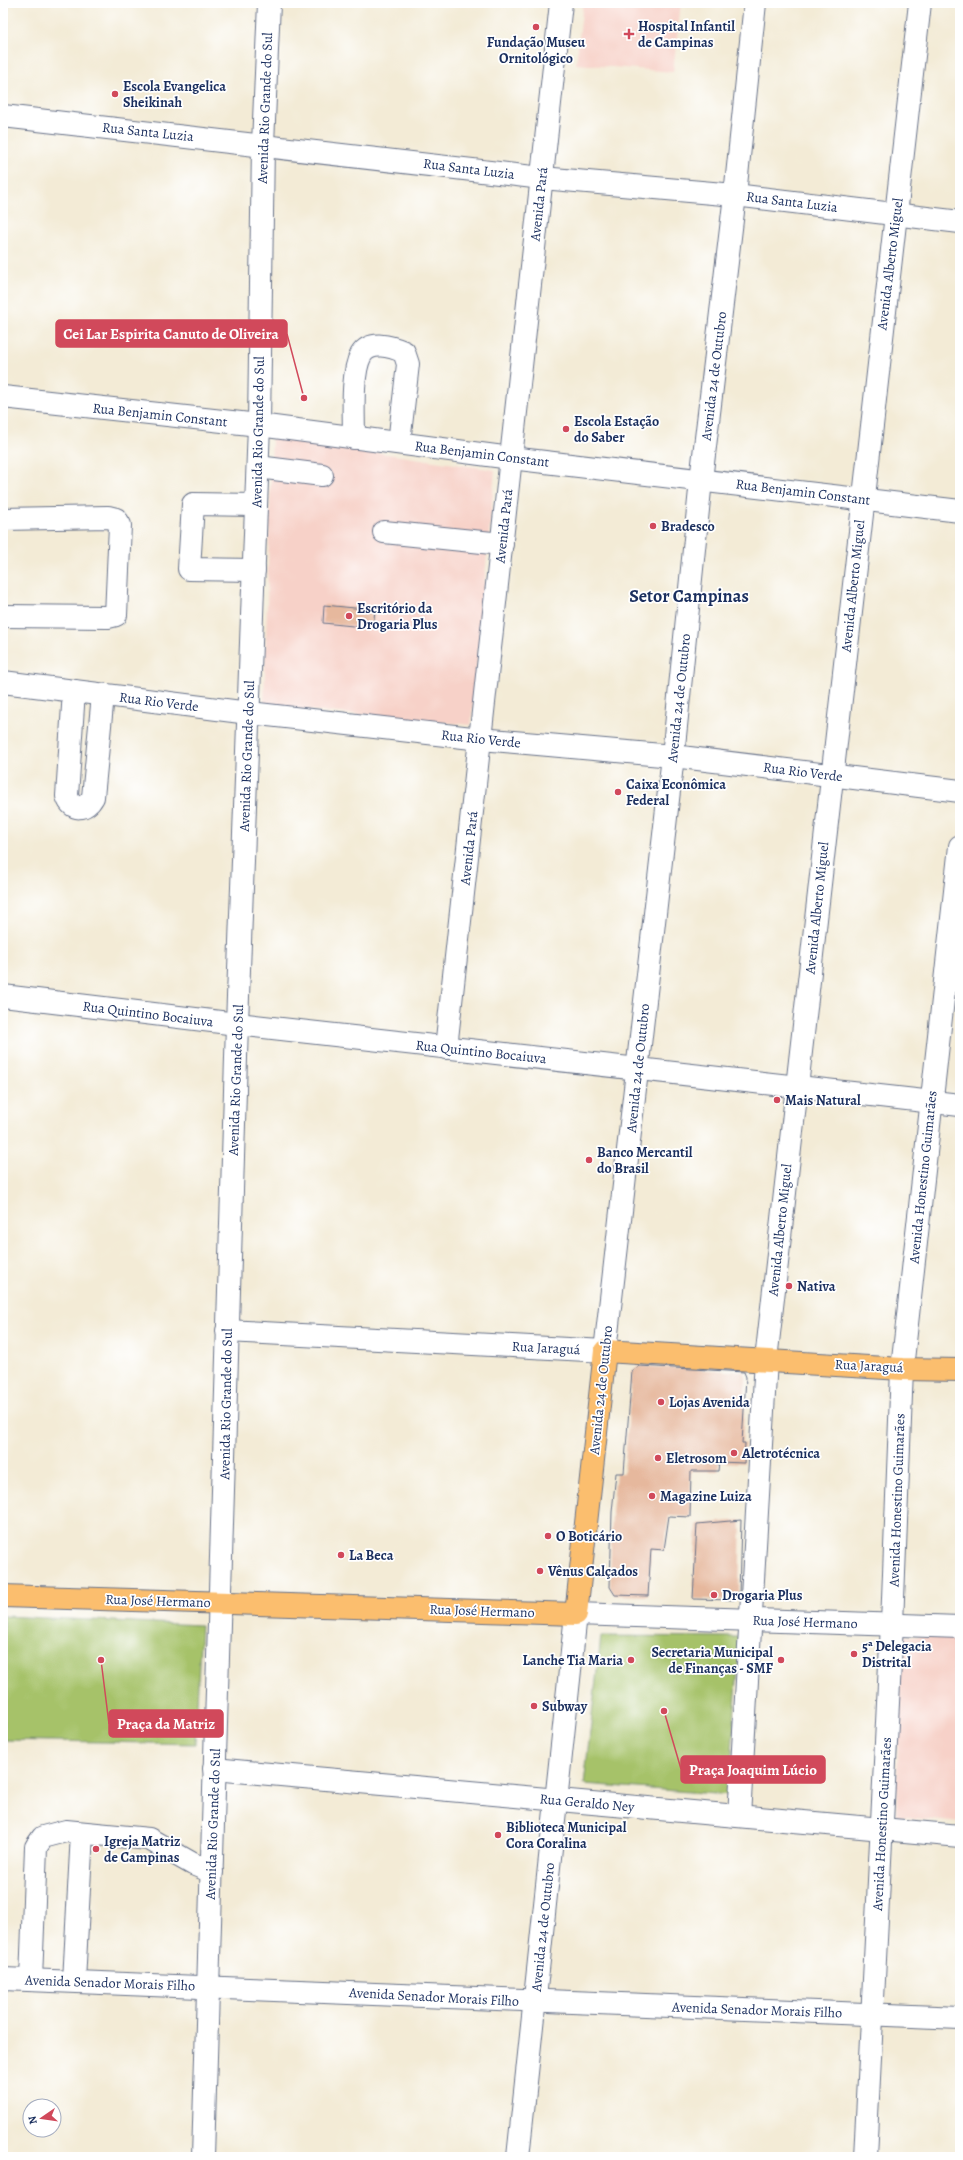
<svg xmlns="http://www.w3.org/2000/svg" width="963" height="2160" font-family="Alegreya,serif">
<rect width="100%" height="100%" fill="#fff"/>
<filter id="ink" filterUnits="userSpaceOnUse"><feTurbulence type="fractalNoise" baseFrequency=".025" numOctaves="2"/><feDisplacementMap in="SourceGraphic" scale="8" xChannelSelector="R" yChannelSelector="G"/><feConvolveMatrix kernelMatrix="1 2 1 2 8 2 1 2 1" color-interpolation-filters="sRGB"/></filter>
<filter id="wash" filterUnits="userSpaceOnUse"><feTurbulence type="fractalNoise" baseFrequency=".012" numOctaves="4" result="noise"/><feDisplacementMap in="SourceGraphic" scale="16" xChannelSelector="R" yChannelSelector="G"/><feGaussianBlur stdDeviation="0.9" result="paint"/><feColorMatrix in="noise" values="0 0 0 0 0 0 0 0 0 0 0 0 0 0 0 0 0 1.4 0 .05"/><feComposite in="paint" operator="in"/></filter>
<g filter="url(#wash)">
<rect width="100%" height="100%" fill="#f3ebd6"/>
<g fill="#f7d1c8">
<polygon points="583,3 681,3 673,72 576,64"/>
<polygon points="272,437 495,470 471,725 264,706"/>
<polygon points="901,1636 960,1637 960,1823 896,1816"/>
</g>
<g fill="#a6c269" stroke="#607864">
<polygon points="3,1616 201,1625 195,1744 3,1740"/>
<polygon points="601,1636 740,1637 729,1795 584,1784"/>
</g>
<g id="blocks">
<g fill="#e6b89d">
<polygon points="324,605 375,610 373,628 323,623"/>
<polygon points="639,1366 744,1372 746,1377 742,1443 745,1443 744,1463 719,1462 718,1471 691,1471 690,1517 669,1516 664,1550 651,1549 648,1596 615,1595 610,1587 612,1512 616,1473 624,1473 632,1371"/>
<polygon points="741,1520 739,1595 734,1600 693,1599 697,1524"/>
</g>
</g>
</g>
<g filter="url(#ink)">
<use href="#blocks" fill-opacity="0" stroke="#677188" stroke-width="1"/>
<g fill="none" stroke-linecap="round" stroke-linejoin="round">
<defs>
<g id="minor">
<polyline points="3,116 542,178 735,195 960,222"/>
<polyline points="3,397 259,425 511,458 960,511"/>
<path d="M354,438c0,-22 -3,-65 7,-83 9,-15 30,-9 43,-3l4,12 -9,79"/>
<polyline points="258,467 322,475"/>
<polyline points="3,519 108,517 116,519 120,525 116,615 108,617 3,616"/>
<polyline points="384,532 502,544"/>
<polyline points="254,570 189,569 193,504 256,505"/>
<polyline points="3,682 249,713 481,739 673,756 960,791"/>
<path d="M74,691l-7,105c5,16 19,14 26,1l10,-102"/>
<polyline points="3,996 237,1024 960,1105"/>
<polyline points="446,1048 561,3"/>
<polyline points="227,1331 605,1351 673,756 701,480 735,195 755,3"/>
<polyline points="214,1769 960,1836"/>
<polyline points="739,1816 766,1360 920,3"/>
<path d="M3,1979c319,11 638,27 957,39"/>
<polyline points="31,1980 36,1847 43,1837 66,1831 149,1839 193,1864 212,1872"/>
<polyline points="74,1981 82,1833"/>
<polyline points="203,2157 237,1024 259,425 263,144 269,3"/>
<polyline points="518,2157 576,1614 960,1627"/>
<polyline points="865,2157 892,1624 902,1369 960,846"/>
</g>
<polyline id="major" points="3,1596 576,1614 605,1351 902,1369 960,1370"/>
</defs>
<use href="#minor" stroke="#677188" stroke-width="24"/>
<use href="#major" stroke="#677188" stroke-width="24"/>
<use href="#minor" stroke="#fff" stroke-width="22"/>
<use href="#major" stroke="#fbbe6e" stroke-width="22"/>
</g>
</g>
<g fill="#d1495b" stroke="#fff" stroke-width="1.5">
<circle cx="536" cy="27" r="4"/>
<path d="M627 28h4v4h4v4h-4v4h-4v-4h-4v-4h4z"/>
<circle cx="115" cy="94" r="4"/>
<circle cx="566" cy="429" r="4"/>
<circle cx="653" cy="526" r="4"/>
<circle cx="349" cy="616" r="4"/>
<circle cx="618" cy="792" r="4"/>
<circle cx="777" cy="1100" r="4"/>
<circle cx="589" cy="1160" r="4"/>
<circle cx="789" cy="1286" r="4"/>
<circle cx="661" cy="1402" r="4"/>
<circle cx="734" cy="1453" r="4"/>
<circle cx="658" cy="1458" r="4"/>
<circle cx="652" cy="1496" r="4"/>
<circle cx="548" cy="1536" r="4"/>
<circle cx="341" cy="1555" r="4"/>
<circle cx="540" cy="1571" r="4"/>
<circle cx="714" cy="1595" r="4"/>
<circle cx="854" cy="1654" r="4"/>
<circle cx="631" cy="1660" r="4"/>
<circle cx="781" cy="1660" r="4"/>
<circle cx="534" cy="1706" r="4"/>
<circle cx="498" cy="1835" r="4"/>
<circle cx="96" cy="1849" r="4"/>
</g>
<g text-anchor="middle" dominant-baseline="central" stroke-width="3.5" stroke-linejoin="round" paint-order="stroke">
<g font-size="14" font-weight="bold" fill="#1b2f5e" stroke="#fff" text-anchor="start">
<text x="638" y="26">Hospital Infantil<tspan x="638" dy="16">de Campinas</tspan></text>
<text x="536" y="42" text-anchor="middle">Fundação Museu<tspan x="536" dy="16">Ornitológico</tspan></text>
<text x="123" y="86">Escola Evangelica<tspan x="123" dy="16">Sheikinah</tspan></text>
<text x="574" y="421">Escola Estação<tspan x="574" dy="16">do Saber</tspan></text>
<text x="661" y="526">Bradesco</text>
<text x="357" y="608">Escritório da<tspan x="357" dy="16">Drogaria Plus</tspan></text>
<text x="626" y="784">Caixa Econômica<tspan x="626" dy="16">Federal</tspan></text>
<text x="785" y="1100">Mais Natural</text>
<text x="597" y="1152">Banco Mercantil<tspan x="597" dy="16">do Brasil</tspan></text>
<text x="797" y="1286">Nativa</text>
<text x="669" y="1402">Lojas Avenida</text>
<text x="742" y="1453">Aletrotécnica</text>
<text x="666" y="1458">Eletrosom</text>
<text x="660" y="1496">Magazine Luiza</text>
<text x="556" y="1536">O Boticário</text>
<text x="349" y="1555">La Beca</text>
<text x="548" y="1571">Vênus Calçados</text>
<text x="722" y="1595">Drogaria Plus</text>
<text x="862" y="1646">5ª Delegacia<tspan x="862" dy="16">Distrital</tspan></text>
<text x="773" y="1652" text-anchor="end">Secretaria Municipal<tspan x="773" dy="16">de Finanças - SMF</tspan></text>
<text x="623" y="1660" text-anchor="end">Lanche Tia Maria</text>
<text x="542" y="1706">Subway</text>
<text x="506" y="1827">Biblioteca Municipal<tspan x="506" dy="16">Cora Coralina</tspan></text>
<text x="104" y="1841">Igreja Matriz<tspan x="104" dy="16">de Campinas</tspan></text>
</g>
<g font-size="14" fill="#1b2f5e" stroke="#fff">
<text transform="translate(265 108) rotate(-88)">Avenida Rio Grande do Sul</text>
<text transform="translate(148 132) rotate(6)">Rua Santa Luzia</text>
<text transform="translate(469 169) rotate(7)">Rua Santa Luzia</text>
<text transform="translate(792 202) rotate(7)">Rua Santa Luzia</text>
<text transform="translate(539 204) rotate(-84)">Avenida Pará</text>
<text transform="translate(890 264) rotate(-83)">Avenida Alberto Miguel</text>
<text transform="translate(714 376) rotate(-83)">Avenida 24 de Outubro</text>
<text transform="translate(160 415) rotate(6)">Rua Benjamin Constant</text>
<text transform="translate(258 432) rotate(-89)">Avenida Rio Grande do Sul</text>
<text transform="translate(482 454) rotate(7)">Rua Benjamin Constant</text>
<text transform="translate(803 492) rotate(7)">Rua Benjamin Constant</text>
<text transform="translate(504 526) rotate(-84)">Avenida Pará</text>
<text transform="translate(853 586) rotate(-84)">Avenida Alberto Miguel</text>
<text transform="translate(679 698) rotate(-84)">Avenida 24 de Outubro</text>
<text transform="translate(159 702) rotate(7)">Rua Rio Verde</text>
<text transform="translate(481 739) rotate(6)">Rua Rio Verde</text>
<text transform="translate(247 756) rotate(-88)">Avenida Rio Grande do Sul</text>
<text transform="translate(803 772) rotate(7)">Rua Rio Verde</text>
<text transform="translate(469 848) rotate(-84)">Avenida Pará</text>
<text transform="translate(817 908) rotate(-84)">Avenida Alberto Miguel</text>
<text transform="translate(148 1014) rotate(7)">Rua Quintino Bocaiuva</text>
<text transform="translate(481 1052) rotate(6)">Rua Quintino Bocaiuva</text>
<text transform="translate(638 1068) rotate(-84)">Avenida 24 de Outubro</text>
<text transform="translate(236 1080) rotate(-88)">Avenida Rio Grande do Sul</text>
<text transform="translate(923 1177) rotate(-84)">Avenida Honestino Guimarães</text>
<text transform="translate(780 1230) rotate(-84)">Avenida Alberto Miguel</text>
<text transform="translate(546 1348) rotate(3)">Rua Jaraguá</text>
<text transform="translate(869 1366) rotate(3)">Rua Jaraguá</text>
<text transform="translate(601 1390) rotate(-84)">Avenida 24 de Outubro</text>
<text transform="translate(226 1404) rotate(-89)">Avenida Rio Grande do Sul</text>
<text transform="translate(897 1500) rotate(-88)">Avenida Honestino Guimarães</text>
<text transform="translate(158 1601) rotate(2)">Rua José Hermano</text>
<text transform="translate(482 1611) rotate(2)">Rua José Hermano</text>
<text transform="translate(805 1622) rotate(2)">Rua José Hermano</text>
<text transform="translate(587 1803) rotate(5)">Rua Geraldo Ney</text>
<text transform="translate(213 1824) rotate(-88)">Avenida Rio Grande do Sul</text>
<text transform="translate(882 1824) rotate(-87)">Avenida Honestino Guimarães</text>
<text transform="translate(543 1927) rotate(-84)">Avenida 24 de Outubro</text>
<text transform="translate(110 1983) rotate(2)">Avenida Senador Morais Filho</text>
<text transform="translate(434 1997) rotate(3)">Avenida Senador Morais Filho</text>
<text transform="translate(757 2010) rotate(2)">Avenida Senador Morais Filho</text>
</g>
<g font-size="18" font-weight="bold" fill="#1b2f5e" stroke="#fff">
<text x="689" y="596">Setor Campinas</text>
</g>
</g>
<path fill="none" stroke="#d1495b" stroke-width="1.5" d="M304 398L287 334M101 1660L109 1724M664 1711L681 1769"/>
<g fill="#d1495b" stroke="#fff" stroke-width="1.5">
<circle cx="304" cy="398" r="4"/>
<circle cx="101" cy="1660" r="4"/>
<circle cx="664" cy="1711" r="4"/>
</g>
<g fill="#d1495b" stroke="#d1495b" stroke-width="1.5">
<rect x="56" y="320" width="231" height="27" rx="4"/>
<rect x="109" y="1710" width="114" height="27" rx="4"/>
<rect x="681" y="1756" width="144" height="27" rx="4"/>
</g>
<g font-size="15" text-anchor="middle" font-weight="bold" fill="#fff">
<text x="171" y="339">Cei Lar Espirita Canuto de Oliveira</text>
<text x="166" y="1729">Praça da Matriz</text>
<text x="753" y="1775">Praça Joaquim Lúcio</text>
</g>
<rect width="963" height="2160" fill="none" stroke="#fff" stroke-width="16"/>
<g transform="translate(42 2118) rotate(257)"><circle r="19" fill="#ffffff" stroke="#a4acbf"/>
<path d="M0-3L7 15L0 10L-7 15Z" fill="#d1495b"/>
<text y="-6" font-size="11" font-weight="bold" text-anchor="middle" fill="#1b2f5e">N</text>
</g>
</svg>
